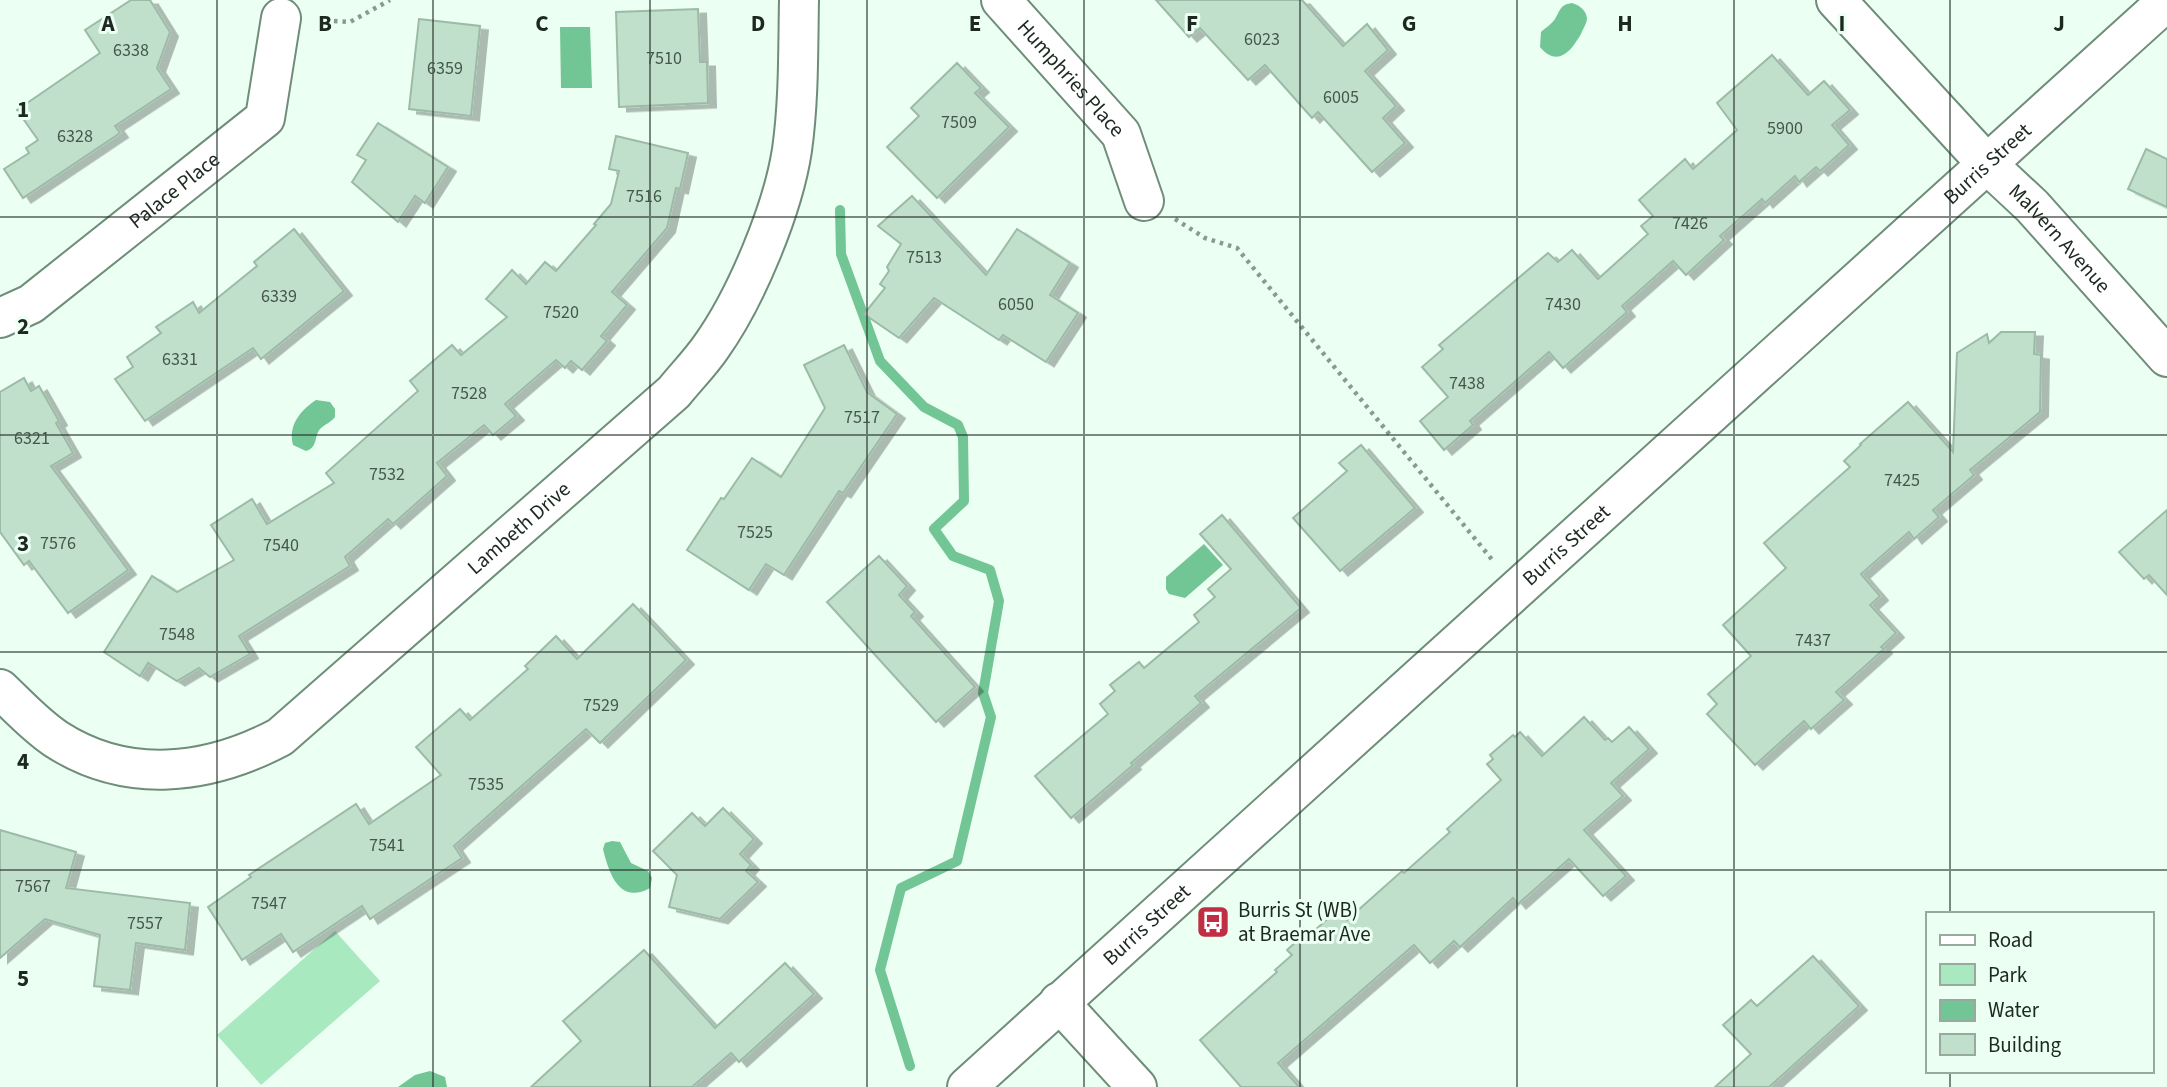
<svg xmlns="http://www.w3.org/2000/svg" width="2167" height="1087" font-family="'Source Sans 3',sans-serif">
<defs>
<filter id="shadow"><feDropShadow dx="8" dy="4.5" stdDeviation="0" flood-color="#0004"/></filter>
</defs>
<rect width="100%" height="100%" fill="#ebfff2"/>
<polygon fill="#a8e9c0" points="335,931 380,981 261,1085 217,1035"/>
<g fill="#72c594">
<path d="M1572,3c7,2 14,7 15,15 0,5 -4,11 -6,16 -10,17 -23,34 -41,13l1,-15c4,-4 11,-8 14,-13 6,-10 5,-14 17,-16z"/>
<polygon points="560,27 590,27 592,88 561,88"/>
<path d="M316,400l14,2 5,7v8c-4,5 -9,7 -14,11 -8,8 -2,19 -15,23l-13,-6c-5,-20 7,-34 23,-45z"/>
<polygon points="1204,544 1223,565 1185,598 1169,594 1166,589 1166,577"/>
<path d="M612,841l8,1 11,21 17,8 4,7 -2,10c-31,17 -41,-15 -47,-39l2,-6z"/>
<polygon points="430,1071 445,1077 447,1087 398,1087 415,1075"/>
</g>
<g fill="none" stroke-linecap="round" stroke-linejoin="round">
<polyline stroke="#72c594" stroke-width="10" points="840,210 841,254 880,361 924,407 958,425 963,437 964,501 934,529 953,556 990,570 999,601 983,693 991,717 957,861 901,888 880,970 910,1066"/>
</g>
<g fill="#c0e0cb" stroke="#9cbba7" stroke-width="2" filter="url(#shadow)">
<polygon points="131,0 150,0 170,32 157,68 171,89 115,126 120,133 23,198 4,169 29,153 26,148 38,140 17,110 100,53 85,30"/>
<polygon points="1156,0 1302,0 1343,46 1367,24 1388,50 1365,71 1396,106 1383,118 1405,143 1372,172 1318,112 1312,118 1265,65 1248,80 1200,28 1189,37"/>
<polygon points="698,9 700,62 707,62 708,103 619,107 616,12"/>
<polygon points="419,19 480,26 471,116 409,109"/>
<polygon points="1772,55 1808,95 1824,81 1850,110 1832,125 1849,145 1820,171 1816,167 1799,182 1795,176 1765,203 1762,199 1720,236 1724,240 1686,275 1673,261 1622,306 1627,312 1563,368 1549,352 1470,421 1473,425 1444,450 1420,421 1448,397 1422,367 1443,349 1439,345 1548,253 1558,262 1572,250 1598,279 1648,234 1641,226 1653,216 1639,200 1685,159 1693,169 1737,130 1717,103"/>
<polygon points="957,63 981,88 975,93 1009,127 937,198 887,147 919,116 911,108"/>
<polygon points="378,123 448,167 425,203 415,196 398,222 352,182 366,160 357,155"/>
<polygon points="616,136 688,153 680,189 676,188 667,228 612,292 627,305 601,336 607,341 582,370 571,361 565,368 556,360 505,404 516,416 493,435 484,425 437,463 447,476 393,524 388,519 345,557 350,566 239,636 250,654 210,677 199,668 177,681 148,663 140,676 104,652 152,576 177,592 234,560 211,525 252,499 267,524 334,483 326,473 418,391 410,381 452,345 461,355 507,317 486,299 512,270 526,284 545,262 556,271 596,225 594,224 611,204 619,171 609,169"/>
<polygon points="2146,149 2167,159 2167,207 2128,189"/>
<polygon points="912,196 986,275 1017,229 1070,263 1050,295 1078,313 1046,362 1003,335 999,340 934,298 899,338 864,314 885,288 880,284 889,271 887,267 901,244 878,226"/>
<polygon points="294,229 344,291 261,359 253,348 145,421 115,379 133,367 127,357 161,333 156,327 193,302 199,313 257,266 254,262"/>
<polygon points="2001,332 2035,332 2034,354 2041,355 2040,412 1970,470 1974,475 1933,510 1939,517 1914,539 1909,532 1861,574 1880,596 1870,605 1896,633 1881,647 1884,649 1836,692 1844,700 1811,729 1804,721 1755,765 1707,714 1717,704 1708,694 1751,656 1723,625 1786,568 1764,543 1850,467 1844,461 1861,445 1860,444 1908,402 1953,452 1957,353 1987,334 1989,343"/>
<polygon points="844,345 867,392 897,414 843,493 839,491 784,575 766,564 749,590 687,550 721,498 724,499 752,458 781,477 825,408 804,365"/>
<polygon points="24,378 31,391 39,386 59,421 56,423 73,453 51,466 128,570 68,613 29,561 24,565 0,532 0,392"/>
<polygon points="1361,445 1415,508 1340,571 1293,518 1347,471 1339,463"/>
<polygon points="2167,510 2167,595 2149,575 2144,579 2119,552"/>
<polygon points="1222,515 1301,608 1195,696 1201,703 1131,763 1133,765 1071,818 1035,776 1108,714 1100,704 1115,691 1110,685 1139,662 1144,668 1199,622 1194,615 1215,597 1208,589 1231,569 1200,534"/>
<polygon points="879,556 907,586 899,595 915,612 911,616 975,687 936,722 827,602"/>
<polygon points="633,604 686,660 600,743 586,729 454,846 462,858 370,919 362,906 293,952 281,934 242,960 208,907 251,877 249,875 356,804 369,824 441,775 416,747 460,709 470,720 528,669 525,666 556,636 577,659"/>
<polygon points="1584,717 1605,740 1608,738 1612,742 1629,727 1649,749 1611,783 1623,796 1584,830 1626,876 1603,896 1569,859 1518,904 1513,898 1460,947 1454,941 1430,963 1414,945 1278,1063 1299,1087 1241,1087 1200,1040 1277,972 1275,970 1292,955 1287,950 1310,929 1313,932 1338,909 1347,920 1402,871 1404,873 1450,832 1447,829 1501,780 1487,764 1493,759 1490,755 1513,735 1515,737 1520,732 1542,756"/>
<polygon points="723,808 754,839 740,854 751,865 746,871 758,882 720,919 669,907 677,875 653,851 692,813 705,826"/>
<polygon points="0,830 76,852 66,888 190,903 185,950 136,943 130,990 94,986 100,935 45,919 0,958"/>
<polygon points="644,950 715,1028 785,963 814,994 739,1062 731,1053 692,1087 531,1087 581,1041 563,1021"/>
<polygon points="1813,956 1859,1006 1769,1087 1715,1087 1751,1054 1723,1025 1751,1000 1757,1006"/>
</g>
<g fill="none" stroke-linecap="round" stroke-linejoin="round">
<defs>
<g id="street">
<path id="s1" d="M1001,0l120,134 23,67"/>
<path id="s2" d="M1836,0l151,164 45,42 135,151"/>
<path id="s3" d="M0,318l31,-14 234,-186 16,-100"/>
<path id="s4" d="M0,689c18,17 35,36 56,50 71,46 152,36 224,-2l394,-345c12,-15 26,-29 37,-45 35,-49 72,-138 81,-197 7,-50 6,-100 7,-150"/>
<polyline points="1059,1002 1137,1087"/>
</g>
<g id="secondary">
<path id="s5" d="M967,1087l1200,-1086"/>
</g>
</defs>
<use href="#street" stroke="#6f8d7a" stroke-width="42"/>
<use href="#secondary" stroke="#6f8d7a" stroke-width="42"/>
<g stroke="#899a8f" stroke-width="4.5" stroke-dasharray="3.5 5" stroke-linecap="butt">
<polyline points="317,20 350,22 390,0"/>
<polyline points="1175,219 1205,238 1237,248 1494,562"/>
</g>
<use href="#street" stroke="#fff" stroke-width="38"/>
<use href="#secondary" stroke="#fff" stroke-width="38"/>
</g>
<path fill="none" stroke="#1c2820" stroke-width="2" stroke-opacity="0.55" d="M217,0v1087M433,0v1087M650,0v1087M867,0v1087M1084,0v1087M1300,0v1087M1517,0v1087M1734,0v1087M1950,0v914M0,217h2167M0,435h2167M0,652h2167M0,870h2167M1950,1071v16"/>
<defs>
<symbol id="bus-square" viewBox="-11 -11 22 22"><rect x="-9" y="-9" width="18" height="18" rx="4" fill="#bf2e43" stroke="#ebfff2"/><path d="M-5-6H5V4H4V6H2V4H-2V6H-4V4H-5ZM-3.5-4V0h7V-4ZM-3.5 1.2v1.5H-2V1.2ZM2 1.2v1.5H3.5V1.2Z" fill="#fff"/></symbol>
</defs>
<g fill-rule="evenodd">
<use href="#bus-square" x="1194" y="903" width="38" height="38"/>
</g>
<g text-anchor="middle" dominant-baseline="central" stroke-width="6" stroke-linejoin="round" paint-order="stroke">
<g font-size="18" fill="#45564b">
<text x="1262" y="39">6023</text>
<text x="131" y="50">6338</text>
<text x="664" y="58">7510</text>
<text x="445" y="68">6359</text>
<text x="1341" y="97">6005</text>
<text x="959" y="122">7509</text>
<text x="1785" y="128">5900</text>
<text x="75" y="136">6328</text>
<text x="644" y="196">7516</text>
<text x="1690" y="223">7426</text>
<text x="924" y="257">7513</text>
<text x="279" y="296">6339</text>
<text x="1016" y="304">6050</text>
<text x="1563" y="304">7430</text>
<text x="561" y="312">7520</text>
<text x="180" y="359">6331</text>
<text x="1467" y="383">7438</text>
<text x="469" y="393">7528</text>
<text x="862" y="417">7517</text>
<text x="32" y="438">6321</text>
<text x="387" y="474">7532</text>
<text x="1902" y="480">7425</text>
<text x="755" y="532">7525</text>
<text x="58" y="543">7576</text>
<text x="281" y="545">7540</text>
<text x="177" y="634">7548</text>
<text x="1813" y="640">7437</text>
<text x="601" y="705">7529</text>
<text x="486" y="784">7535</text>
<text x="387" y="845">7541</text>
<text x="33" y="886">7567</text>
<text x="269" y="903">7547</text>
<text x="145" y="923">7557</text>
</g>
<g font-size="21" fill="#1c2820" stroke="#ebfff2">
<text stroke="none"><textPath href="#s1" startOffset="105">Humphries Place</textPath></text>
<text stroke="none"><textPath href="#s5" startOffset="1376">Burris Street</textPath></text>
<text stroke="none"><textPath href="#s3" startOffset="217">Palace Place</textPath></text>
<text stroke="none"><textPath href="#s2" startOffset="327">Malvern Avenue</textPath></text>
<text stroke="none"><textPath href="#s4" startOffset="628">Lambeth Drive</textPath></text>
<text stroke="none"><textPath href="#s5" startOffset="808">Burris Street</textPath></text>
<text stroke="none"><textPath href="#s5" startOffset="242">Burris Street</textPath></text>
</g>
<g font-size="21" fill="#1c2820" stroke="#ebfff2" text-anchor="start">
<text x="1238" y="910">Burris St (WB)<tspan x="1238" dy="24">at Braemar Ave</tspan></text>
</g>
</g>
<g font-size="23" text-anchor="middle" font-weight="bold" fill="#1c2820" stroke="#ebfff2" stroke-width="6" stroke-linejoin="round" paint-order="stroke">
<text x="108" y="31">A</text>
<text x="325" y="31">B</text>
<text x="542" y="31">C</text>
<text x="758" y="31">D</text>
<text x="975" y="31">E</text>
<text x="1192" y="31">F</text>
<text x="1409" y="31">G</text>
<text x="1625" y="31">H</text>
<text x="1842" y="31">I</text>
<text x="2059" y="31">J</text>
<text x="23" y="117">1</text>
<text x="23" y="334">2</text>
<text x="23" y="551">3</text>
<text x="23" y="769">4</text>
<text x="23" y="986">5</text>
</g>
<rect x="1926" y="912" width="228" height="161" fill="#ebfff2" stroke="#98a99e" stroke-width="2"/>
<rect x="1940" y="935" width="35" height="10" fill="#ffffff" stroke="#98a99e" stroke-width="2"/>
<text x="1988" y="947" font-size="21" fill="#1c2820">Road</text>
<rect x="1940" y="964" width="35" height="21" fill="#a8e9c0" stroke="#98a99e" stroke-width="2"/>
<text x="1988" y="982" font-size="21" fill="#1c2820">Park</text>
<rect x="1940" y="1000" width="35" height="21" fill="#72c594" stroke="#98a99e" stroke-width="2"/>
<text x="1988" y="1017" font-size="21" fill="#1c2820">Water</text>
<rect x="1940" y="1034" width="35" height="21" fill="#c0e0cb" stroke="#98a99e" stroke-width="2"/>
<text x="1988" y="1052" font-size="21" fill="#1c2820">Building</text>
</svg>
